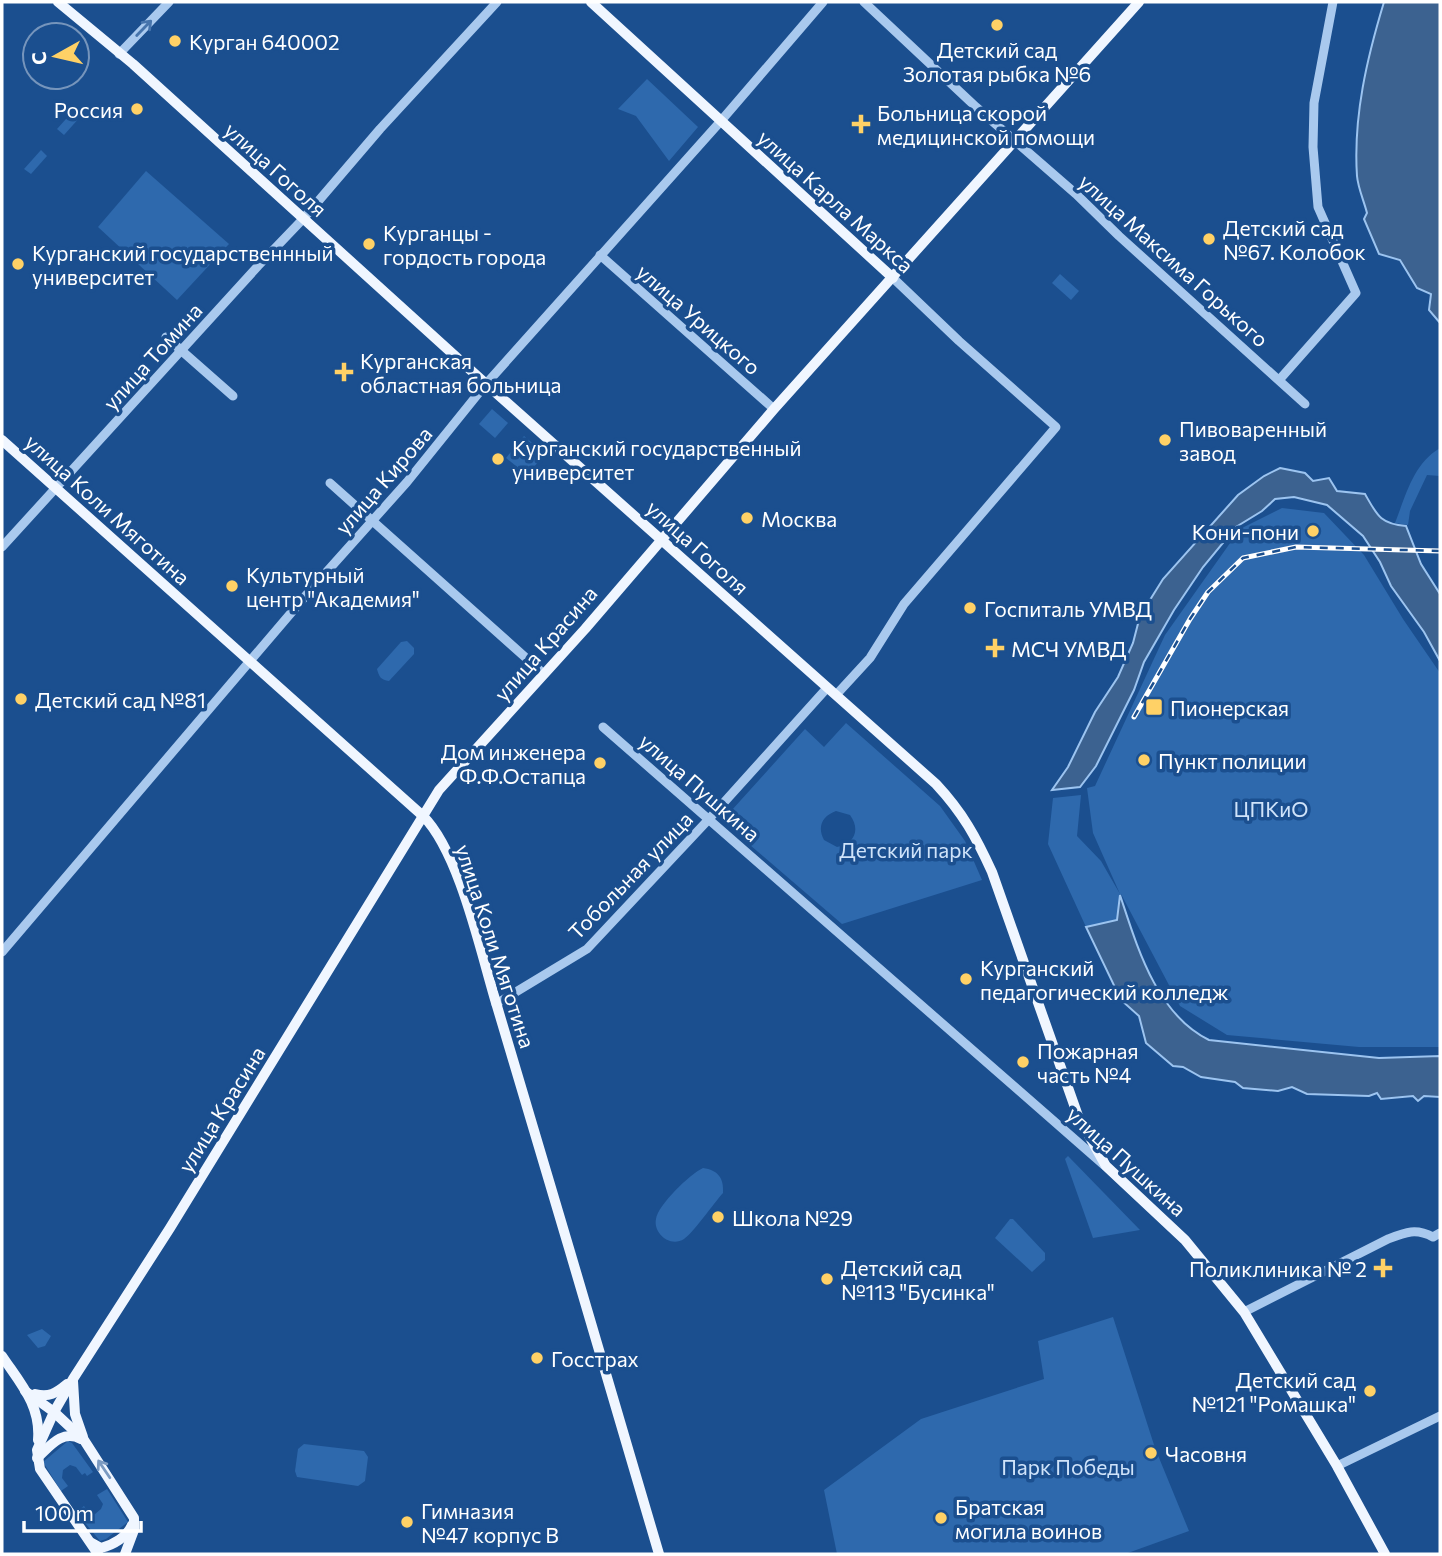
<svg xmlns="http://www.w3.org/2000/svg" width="1442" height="1556" font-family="Commissioner,sans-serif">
<rect width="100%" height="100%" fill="#1b4f8f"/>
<g fill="#2e69ad" fill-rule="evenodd">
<polygon points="647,79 698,127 669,161 636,116 618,109"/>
<polygon points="74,110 81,116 64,135 57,129"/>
<polygon points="41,150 47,156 31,174 24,169"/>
<polygon points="146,171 229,244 177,300 98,227"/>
<polygon points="1060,274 1079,291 1071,300 1052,283"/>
<polygon points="492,409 508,423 495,438 479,424"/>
<polygon points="524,436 545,454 527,475 506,458"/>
<path d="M1440,448v28l-13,-1 -17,36 -2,14 -13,-2c11,-28 18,-59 45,-75z"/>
<polygon points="1282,508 1324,513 1364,555 1403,619 1440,673 1440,1047 1359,1047 1227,1035 1180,1006 1121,894 1117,920 1086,927 1048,844 1053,798 1081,795 1077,836 1101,861 1120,894 1093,833 1087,788 1095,786 1165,635 1240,529"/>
<path d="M407,641l7,7v6l-25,27c-8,-1 -10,-4 -12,-12l24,-27z"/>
<path d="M846,723l94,83 25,35 17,39 -140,44 -120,-103 83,-92 19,18zM836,811l14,4c11,15 4,29 -13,32l-13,-7c-7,-13 -2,-24 12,-29z"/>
<polygon points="1068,1156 1140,1230 1093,1238 1065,1159"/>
<path d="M703,1168c15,2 21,10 20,25 -9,10 -30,40 -39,46 -14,9 -31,-6 -28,-20 2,-14 34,-45 47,-51z"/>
<polygon points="1010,1219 1013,1219 1045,1253 1045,1260 1032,1272 995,1238"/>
<polygon points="1113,1317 1155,1448 1189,1531 1125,1554 837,1554 824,1490 921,1419 1044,1379 1038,1341"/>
<polygon points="42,1329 51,1336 45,1346 38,1348 27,1335"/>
<polygon points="68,1441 72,1443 93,1472 87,1476 85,1473 82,1475 76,1467 70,1465 63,1470 62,1478 68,1486 61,1491 43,1462"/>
<polygon points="304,1444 364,1451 368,1457 365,1481 358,1486 297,1477 295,1471 298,1449"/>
<polygon points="107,1489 128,1522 106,1539 100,1541 76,1512 84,1506 89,1514 95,1514 101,1509 103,1504 97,1495"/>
</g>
<g fill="#3c6290" stroke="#9cc4f0" stroke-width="2">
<path d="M1384,2h56v321l-11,-13 2,-16 -14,-6 -17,-28 -21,-6 -15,-35 3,-6c-3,-12 -9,-25 -10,-37 -4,-59 10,-118 27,-174z"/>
<path d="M1280,468l25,5 8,8 16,-3 8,13 28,3c12,21 15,30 41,32l15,38 19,30v67l-16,-29 -33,-46 -11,-24 -17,-26 -36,-31 -33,-8 -19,2 -13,12 -26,16 -33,40 -29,43 -30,52 -10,28 -38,76 -16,21 -28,3 16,-23 27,-55 23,-35 15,-34 7,-27 23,-37 75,-84 26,-19z"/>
<path d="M1120,895c17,51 36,119 89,145l170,18 61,-2v41l-16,-1 -6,5 -5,-5 -32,3 -4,-6 -8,3 -62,-2 -15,-7 -14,4 -35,-3 -8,-6 -34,-5 -18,-10 -10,-1 -27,-23 -7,-27 -18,-16 -35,-73 31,-7z"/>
</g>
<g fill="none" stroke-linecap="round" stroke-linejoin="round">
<g stroke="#a9c9ee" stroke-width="9">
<polyline points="864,2 976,107 1076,194 1119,236 1305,404"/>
<polyline points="119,54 169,2"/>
<polyline points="600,255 774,409"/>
<polyline points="166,337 233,396"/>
<polyline points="1280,379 1356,293 1318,207 1313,147 1314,103 1333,2"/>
<polyline points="330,483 544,674"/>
<polyline points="2,547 258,266 303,219 380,129 497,2"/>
<polyline points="836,695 870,658 904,604 1056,427 959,341 893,278"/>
<polyline points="603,727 1104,1165"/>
<polyline points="2,952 314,586 407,482 486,384 720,122 823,2"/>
<polyline points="496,1004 587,949 709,819 827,688"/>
<path d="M1244,1312l144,-73c18,-7 28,-11 45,-2l7,-4"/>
<polyline points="1337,1466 1440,1416"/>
</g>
<g stroke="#f0f6ff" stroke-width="10">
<path d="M58,2l75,62 353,320 450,400c27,29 40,53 56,88l86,244 28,50 79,74 59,72 93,154 48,88"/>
<polyline points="591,2 893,278"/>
<path d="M2,440l421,376c37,37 58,138 74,190 55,182 108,366 162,548"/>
<path d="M2,1356c18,27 39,49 36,84"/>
<polyline points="73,1381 75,1414 83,1437"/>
<polyline points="25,1391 54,1412 84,1440 134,1518 134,1530 125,1554"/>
<path d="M35,1394c14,4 21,-1 32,-10"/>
<path d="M37,1458c13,-12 25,-29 44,-19"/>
<path d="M92,1543l9,5c12,-3 26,-11 31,-23"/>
<polyline points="98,1554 40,1469 37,1450 54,1412 73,1379 170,1228 439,790 585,629 774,409 1139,2"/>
</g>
<defs>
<polyline id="rail" points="1134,717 1190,619 1208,592 1243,558 1296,547 1440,551"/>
</defs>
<use href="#rail" stroke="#fff" stroke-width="5"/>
<use href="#rail" stroke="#1b4f8f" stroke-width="2.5" stroke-dasharray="8" stroke-linecap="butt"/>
</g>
<defs><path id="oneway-shaft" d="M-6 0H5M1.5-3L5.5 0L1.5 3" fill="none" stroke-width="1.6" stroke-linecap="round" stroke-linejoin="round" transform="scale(1.75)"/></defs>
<use stroke="#4674ac" href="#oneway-shaft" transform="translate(144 28) rotate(-46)"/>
<use stroke="#7b9ac1" href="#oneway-shaft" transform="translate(104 1469) rotate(-124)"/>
<g fill="#ffd166" stroke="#1b4f8f" stroke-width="2.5">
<circle cx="997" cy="25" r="7"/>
<circle cx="175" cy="41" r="7"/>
<circle cx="137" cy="109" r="7"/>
<path d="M857.5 113.5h7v7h7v7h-7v7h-7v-7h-7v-7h7z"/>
<circle cx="1209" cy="239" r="7"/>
<circle cx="369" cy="244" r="7"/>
<circle cx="18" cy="264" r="7"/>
<path d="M340.5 361.5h7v7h7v7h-7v7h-7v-7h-7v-7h7z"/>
<circle cx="1165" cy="440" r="7"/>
<circle cx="498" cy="459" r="7"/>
<circle cx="747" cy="518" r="7"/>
<circle cx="1313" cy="531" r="7"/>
<circle cx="232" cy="586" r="7"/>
<circle cx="970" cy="608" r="7"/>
<path d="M991.5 637.5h7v7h7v7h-7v7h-7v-7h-7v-7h7z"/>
<circle cx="21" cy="699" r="7"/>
<rect x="1145" y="698" width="18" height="18" rx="3.5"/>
<circle cx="1144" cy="760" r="7"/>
<circle cx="600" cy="763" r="7"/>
<circle cx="966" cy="979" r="7"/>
<circle cx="1023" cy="1062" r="7"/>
<circle cx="718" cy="1217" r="7"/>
<path d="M1379.5 1257.5h7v7h7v7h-7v7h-7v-7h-7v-7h7z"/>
<circle cx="827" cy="1279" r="7"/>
<circle cx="537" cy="1358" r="7"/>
<circle cx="1370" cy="1391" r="7"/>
<circle cx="1151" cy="1453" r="7"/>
<circle cx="941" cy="1518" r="7"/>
<circle cx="407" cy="1522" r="7"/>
</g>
<g text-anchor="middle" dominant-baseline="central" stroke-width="7" stroke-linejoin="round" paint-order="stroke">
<g font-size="21" fill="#fff" stroke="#1b4f8f" text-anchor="start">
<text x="189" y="41">Курган 640002</text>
<text x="997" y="49" text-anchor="middle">Детский сад<tspan x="997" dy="24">Золотая рыбка №6</tspan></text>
<text x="123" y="109" text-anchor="end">Россия</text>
<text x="877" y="112">Больница скорой<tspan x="877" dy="24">медицинской помощи</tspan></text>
<text x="1223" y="227">Детский сад<tspan x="1223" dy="24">№67. Колобок</tspan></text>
<text x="383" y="232">Курганцы -<tspan x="383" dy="24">гордость города</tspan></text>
<text x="32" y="252">Курганский государственнный<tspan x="32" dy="24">университет</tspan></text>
<text x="360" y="360">Курганская<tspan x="360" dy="24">областная больница</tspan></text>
<text x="1179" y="428">Пивоваренный<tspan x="1179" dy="24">завод</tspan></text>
<text x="512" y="447">Курганский государственный<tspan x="512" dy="24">университет</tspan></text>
<text x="761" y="518">Москва</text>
<text x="1299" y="531" text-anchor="end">Кони-пони</text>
<text x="246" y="574">Культурный<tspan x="246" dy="24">центр "Академия"</tspan></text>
<text x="984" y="608">Госпиталь УМВД</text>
<text x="1011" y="648">МСЧ УМВД</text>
<text x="35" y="699">Детский сад №81</text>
<text x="1170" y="707">Пионерская</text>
<text x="586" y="751" text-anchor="end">Дом инженера<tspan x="586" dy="24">Ф.Ф.Остапца</tspan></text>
<text x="1158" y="760">Пункт полиции</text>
<text x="980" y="967">Курганский<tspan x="980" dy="24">педагогический колледж</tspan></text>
<text x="1037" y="1050">Пожарная<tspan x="1037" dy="24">часть №4</tspan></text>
<text x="732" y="1217">Школа №29</text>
<text x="841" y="1267">Детский сад<tspan x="841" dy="24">№113 "Бусинка"</tspan></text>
<text x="1367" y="1268" text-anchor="end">Поликлиника № 2</text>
<text x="551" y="1358">Госстрах</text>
<text x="1356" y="1379" text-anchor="end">Детский сад<tspan x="1356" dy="24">№121 "Ромашка"</tspan></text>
<text x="1165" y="1453">Часовня</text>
<text x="955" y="1506">Братская<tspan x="955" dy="24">могила воинов</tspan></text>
<text x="421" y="1510">Гимназия<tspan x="421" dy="24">№47 корпус В</tspan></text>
</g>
<g font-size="21" fill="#fff" stroke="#1b4f8f">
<text transform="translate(276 169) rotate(42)">улица Гоголя</text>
<text transform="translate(836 201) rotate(42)">улица Карла Маркса</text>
<text transform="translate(1174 260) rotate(42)">улица Максима Горького</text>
<text transform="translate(699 319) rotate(41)">улица Урицкого</text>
<text transform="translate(152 356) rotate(-48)">улица Томина</text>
<text transform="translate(383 480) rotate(-49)">улица Кирова</text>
<text transform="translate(108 509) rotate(42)">улица Коли Мяготина</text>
<text transform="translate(698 547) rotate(42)">улица Гоголя</text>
<text transform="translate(545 643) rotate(-49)">улица Красина</text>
<text transform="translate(700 787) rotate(41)">улица Пушкина</text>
<text transform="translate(630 875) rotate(-46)">Тобольная улица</text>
<text transform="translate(496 946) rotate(72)">улица Коли Мяготина</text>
<text transform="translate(221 1109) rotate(-58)">улица Красина</text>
<text transform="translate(1127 1161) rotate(42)">улица Пушкина</text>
</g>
<g font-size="21" fill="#cfe3fa" stroke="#1b4f8f">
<text x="1271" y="808">ЦПКиО</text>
<text x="906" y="849">Детский парк</text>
<text x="1068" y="1466">Парк Победы</text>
</g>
</g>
<rect width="1442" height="1556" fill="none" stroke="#ffffff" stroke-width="7"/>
<g transform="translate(56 56) rotate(262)"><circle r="33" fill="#1b4f8f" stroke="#7695bc" stroke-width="2"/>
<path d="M0-5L12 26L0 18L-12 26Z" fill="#ffd166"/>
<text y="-10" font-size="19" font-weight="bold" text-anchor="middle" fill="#ffffff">С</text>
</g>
<path d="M24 1521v10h117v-10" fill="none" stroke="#ffffff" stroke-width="3.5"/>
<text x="35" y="1521" font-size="21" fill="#ffffff" stroke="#1b4f8f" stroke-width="5" paint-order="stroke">100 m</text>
</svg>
